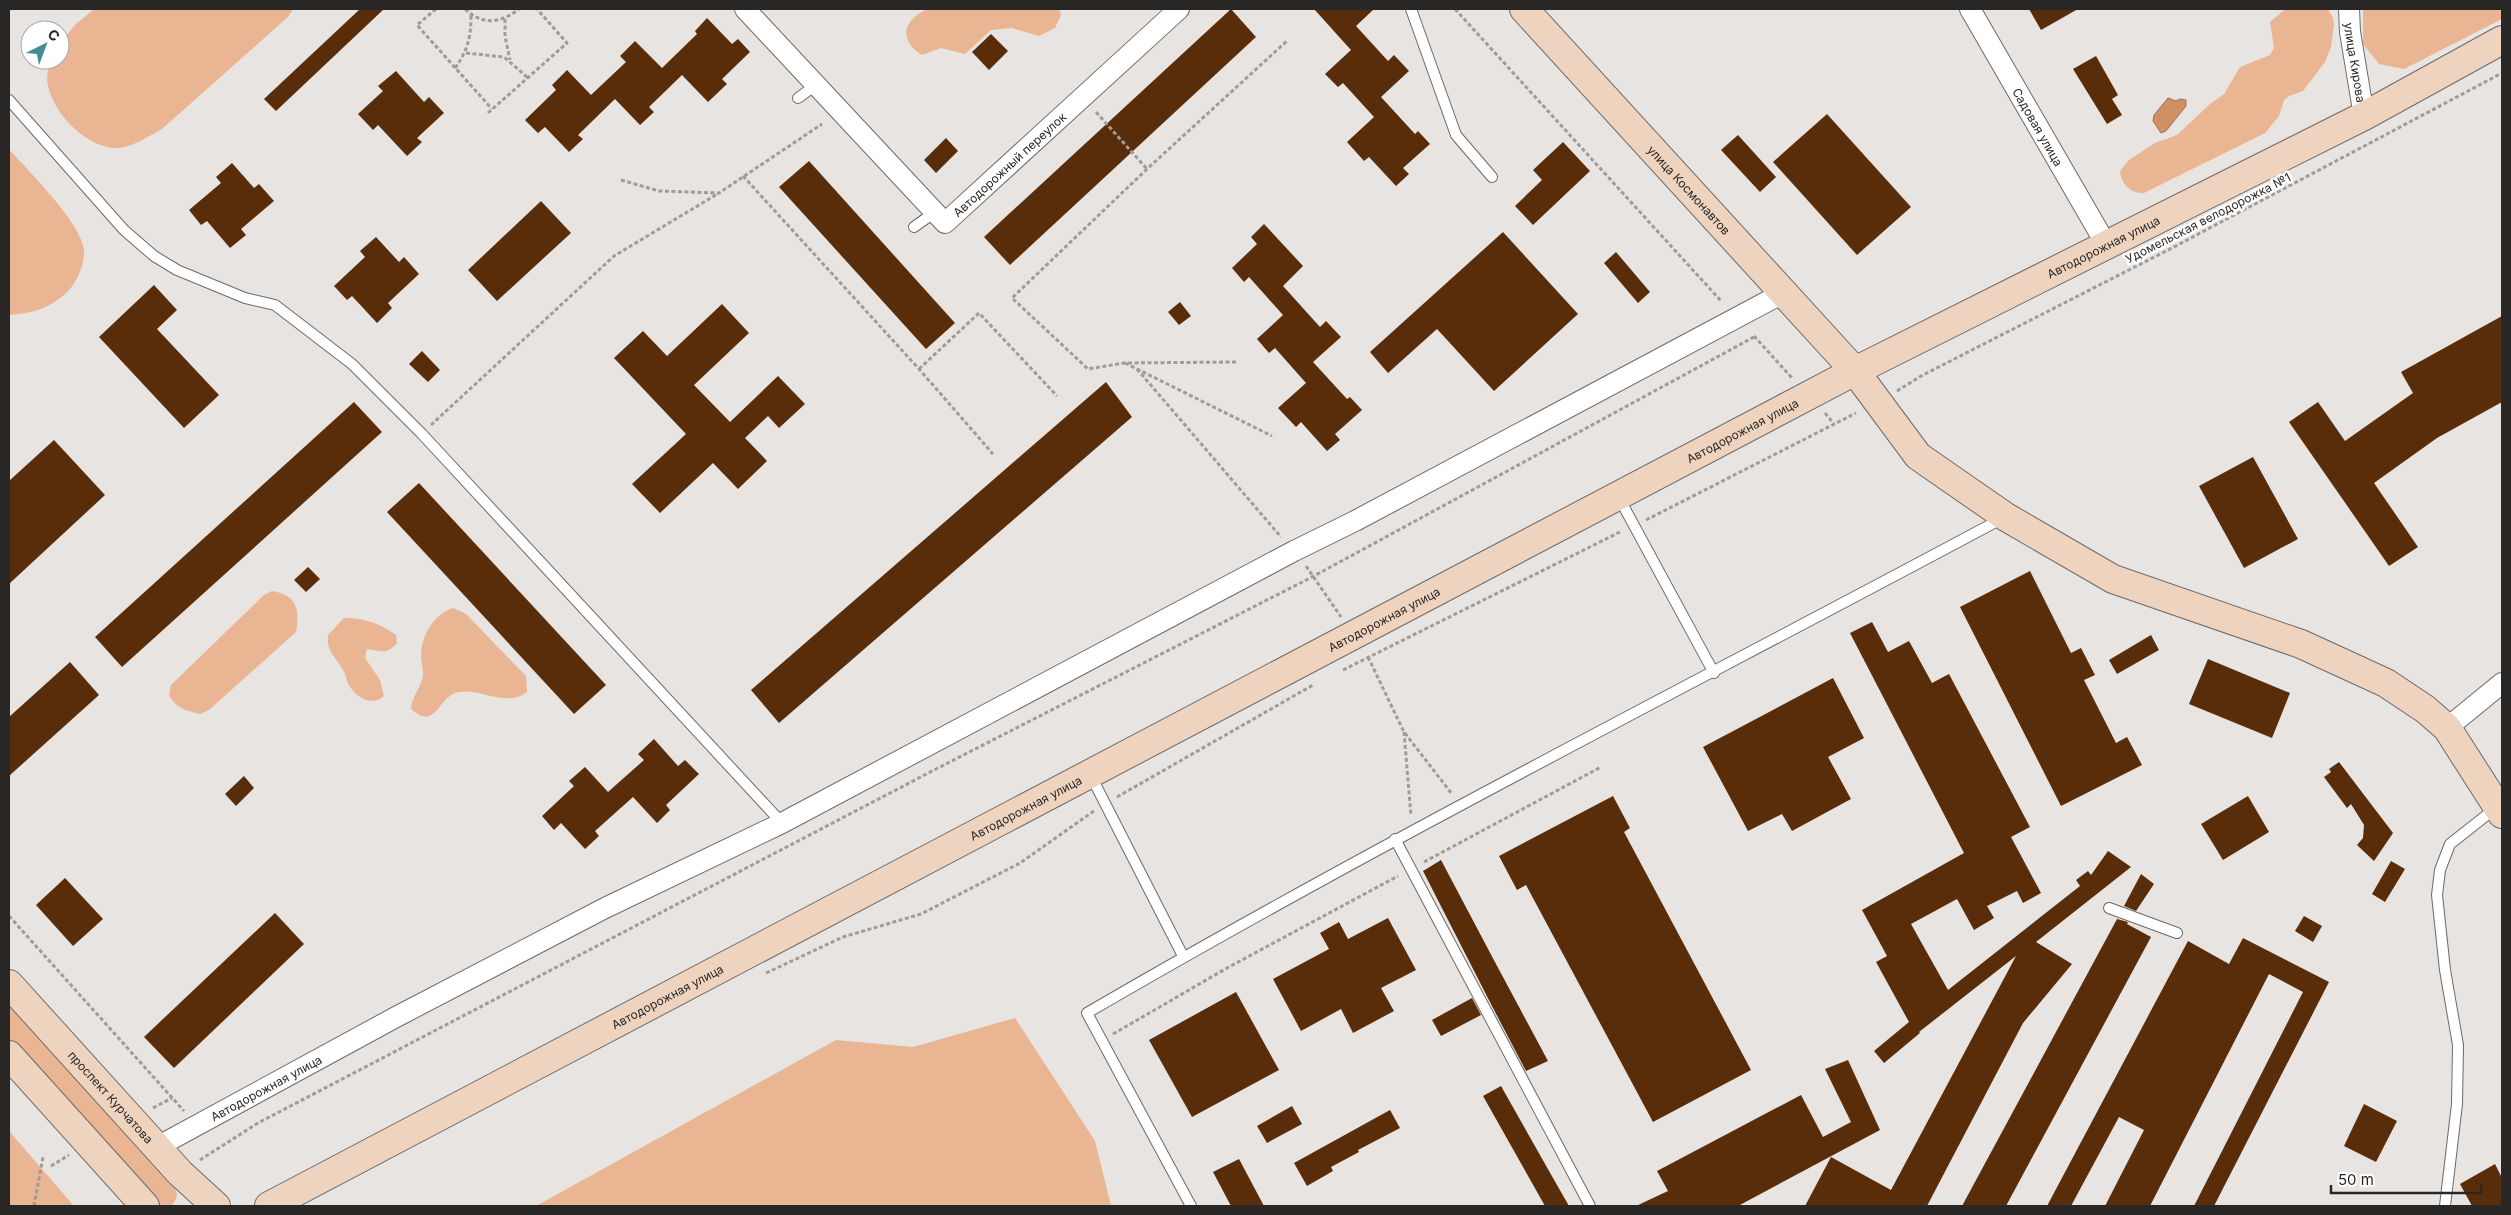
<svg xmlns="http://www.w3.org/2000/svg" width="2511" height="1215" font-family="Inter,sans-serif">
<rect width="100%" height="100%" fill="#e8e4e1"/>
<g fill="#e9b593">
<path d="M94,9h199l-5,8 -126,112c-13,7 -28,17 -43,19 -30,2 -65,-33 -71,-62 -2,-8 0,-18 3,-26h9v-17l15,-18z"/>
<path d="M928,9h131l2,6 -6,13 -16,8 -27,-8 -21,2 -26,24 -24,-6 -19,7c-24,-15 -19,-36 6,-46z"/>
<path d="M2285,9h43l5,9 1,7 -3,22 -6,15 -22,29 -14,5 -5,4 -5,16 -14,17 -121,60c-13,1 -23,-9 -24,-22l9,-11 26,-17 22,-8 33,-31 14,-10 16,-27 30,-12 4,-7 -4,-26z"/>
<polygon points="2363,9 2502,9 2502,19 2404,69 2379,64 2363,44"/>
<path d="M9,149c19,22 72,73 75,101 1,13 -6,29 -14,39 -18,19 -36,24 -61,26z"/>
<path d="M272,591c25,4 28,19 24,41l-87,78 -9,4c-14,-3 -23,-6 -31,-18l2,-11 93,-90z"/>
<path d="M453,608l13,6 60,62 1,16c-21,16 -45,-4 -69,0 -20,4 -22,40 -47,17 1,-12 8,-19 11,-29 3,-7 -1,-16 -1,-23 0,-21 12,-42 32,-49z"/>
<path d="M344,618c20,0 35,5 52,17l1,8c-10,12 -16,8 -30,6l-2,9 15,22 4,16c-12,11 -28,2 -35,-11 -3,-5 -3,-11 -6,-15 -7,-13 -17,-19 -15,-35z"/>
<path d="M9,1001l161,180c7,9 10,15 2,24h-14l-149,-163z"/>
<polygon points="1015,1018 1095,1141 1111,1206 536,1206 836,1040 913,1047"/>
<polygon points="9,1131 74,1206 9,1206"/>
</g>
<polygon fill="#d19064" stroke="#9e7051" points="2168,98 2176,101 2180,99 2186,100 2186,106 2166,131 2161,133 2153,121 2154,115"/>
<g fill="#592d09">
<polygon points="360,9 384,9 276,111 264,99"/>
<polygon points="1231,9 1256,37 1010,265 984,237"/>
<polygon points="1314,9 1374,9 1356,26 1388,61 1394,55 1409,71 1381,97 1415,134 1418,131 1430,144 1403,168 1409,174 1396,186 1369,157 1364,161 1347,142 1374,117 1343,83 1338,87 1325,74 1351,50"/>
<polygon points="2029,9 2078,9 2041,30"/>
<polygon points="707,18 732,44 738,39 750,52 722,79 727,84 708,102 682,75 649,107 654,112 640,125 615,99 578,135 583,139 569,152 545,127 538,133 525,120 556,90 552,85 567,70 591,95 626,62 620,56 635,41 662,68 697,34 695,31"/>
<polygon points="991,34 1008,51 989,70 972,52"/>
<polygon points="2096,56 2118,95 2112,99 2122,115 2107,124 2073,69"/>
<polygon points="396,71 424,102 429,97 444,113 417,138 422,142 407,156 378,125 373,130 358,114 383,91 378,86"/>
<polygon points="1827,114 1911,207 1857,255 1773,162"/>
<polygon points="1738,135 1776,177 1760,192 1721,150"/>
<polygon points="946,138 958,151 936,173 924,160"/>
<polygon points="1563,142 1590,171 1533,225 1515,206 1542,180 1533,170"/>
<polygon points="809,161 955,323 926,349 779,187"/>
<polygon points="232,163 254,188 259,184 274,201 241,229 246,235 230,248 207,221 201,225 189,210 221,183 216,177"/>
<polygon points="541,201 571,233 497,301 468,270"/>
<polygon points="1264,224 1303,266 1283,286 1320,327 1326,321 1341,337 1313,362 1347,399 1350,397 1362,410 1335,434 1340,440 1327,451 1301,422 1296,427 1278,408 1306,383 1275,348 1269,353 1257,339 1283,315 1249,277 1244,282 1232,268 1257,244 1251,237"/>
<polygon points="1503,232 1578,314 1494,391 1437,329 1388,373 1370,352"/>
<polygon points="376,237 399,262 404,257 419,274 388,303 392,308 377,323 352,296 347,300 334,286 365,257 360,251"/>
<polygon points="1616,252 1650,292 1638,303 1604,263"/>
<polygon points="154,285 177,310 157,329 219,395 184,428 99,337"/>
<polygon points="1180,302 1191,316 1179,325 1168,312"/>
<polygon points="722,304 749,333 694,385 730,422 778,376 805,404 779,428 768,416 745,438 767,461 738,489 713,463 660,513 632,484 686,434 614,358 643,331 667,356"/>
<polygon points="2502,316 2502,402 2437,438 2374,483 2418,547 2389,566 2289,422 2318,402 2345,441 2413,393 2401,372"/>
<polygon points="422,351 440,370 428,382 409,364"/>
<polygon points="1106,382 1132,417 779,723 751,690"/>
<polygon points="354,402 382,432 122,667 95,637"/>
<polygon points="54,440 105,495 9,584 9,481"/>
<polygon points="2253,457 2298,539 2244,568 2199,486"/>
<polygon points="419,483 606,685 574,714 387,512"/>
<polygon points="308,567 320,579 306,592 294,580"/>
<polygon points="2030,571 2071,653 2081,648 2095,675 2084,680 2116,743 2127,737 2142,765 2061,806 1960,607"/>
<polygon points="1872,622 1888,652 1909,641 1932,683 1949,674 2030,827 2011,837 2041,893 2023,903 2017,891 1987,906 1994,918 1974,930 1957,899 1911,924 1948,990 2080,886 2076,880 2088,871 2091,875 2108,851 2131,867 2036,942 2072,964 2023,1023 1927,1206 1805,1206 1831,1157 1891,1190 2016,956 1919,1032 1920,1033 1884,1063 1874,1051 1909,1022 1876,962 1887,956 1862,910 1964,853 1850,633"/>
<polygon points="2151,635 2159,650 2117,674 2109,660"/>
<polygon points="2208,659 2290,693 2272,738 2189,704"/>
<polygon points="70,662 99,695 9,776 9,717"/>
<polygon points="1833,678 1864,738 1828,757 1851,799 1792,831 1782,814 1748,831 1703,747"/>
<polygon points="654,739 678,766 685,760 699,774 666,805 670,810 657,823 633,797 595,831 599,836 585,849 561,823 554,830 542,816 574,786 569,781 585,767 608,792 644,760 638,754"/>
<polygon points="2339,762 2393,833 2374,861 2357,845 2363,838 2364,825 2351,804 2347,808 2324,777 2331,772 2329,769"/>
<polygon points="244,776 254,788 236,806 225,794"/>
<polygon points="1613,796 1630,828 1624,832 1751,1070 1653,1122 1526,885 1517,890 1499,856"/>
<polygon points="2248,796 2269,832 2223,860 2201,824"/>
<polygon points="1441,860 1496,964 1548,1061 1526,1071 1493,1008 1423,871"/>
<polygon points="2391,861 2405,869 2385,902 2372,894"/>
<polygon points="2141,874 2154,884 2136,911 2124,906"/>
<polygon points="65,878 103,919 73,946 36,905"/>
<polygon points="275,913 304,944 174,1068 144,1037"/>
<polygon points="2304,916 2322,926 2313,942 2295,931"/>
<polygon points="1388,918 1416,970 1381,988 1394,1011 1353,1033 1341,1009 1301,1031 1273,979 1329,949 1320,933 1339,922 1348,939"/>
<polygon points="2117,919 2128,922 2127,924 2151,937 2006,1206 1962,1206"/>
<polygon points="2243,938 2329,982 2214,1206 2194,1206 2303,992 2269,974 2150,1206 2105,1206 2144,1130 2119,1117 2071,1206 2047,1206 2188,941 2229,964"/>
<polygon points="1236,992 1279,1070 1192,1117 1149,1040"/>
<polygon points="1472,998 1481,1015 1441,1036 1432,1020"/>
<polygon points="1848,1060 1880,1130 1738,1206 1636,1206 1668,1191 1657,1171 1801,1095 1823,1137 1851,1122 1825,1069"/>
<polygon points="1501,1086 1549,1171 1569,1206 1545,1206 1483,1096"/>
<polygon points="2364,1104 2397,1121 2376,1162 2344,1146"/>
<polygon points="1292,1106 1302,1124 1267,1143 1257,1126"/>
<polygon points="1390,1110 1400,1128 1358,1150 1359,1152 1331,1167 1333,1171 1307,1186 1294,1163"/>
<polygon points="1239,1159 1264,1206 1231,1206 1213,1172"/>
<polygon points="2495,1164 2502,1178 2502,1206 2472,1206 2460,1184"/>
</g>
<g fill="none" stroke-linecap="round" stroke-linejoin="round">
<defs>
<g id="lane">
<polyline points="1411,9 1456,135 1492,177"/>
<polyline points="798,98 816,85"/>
<polyline points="9,100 124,230 154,256 177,270 245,298 275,305 352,364 422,434 782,823"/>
<polyline points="914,227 935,212"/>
<polyline points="1618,496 1714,673"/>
<polyline points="1090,774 1183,956"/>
<polyline points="1395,839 1590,1206"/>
<polyline points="2109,908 2177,933"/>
<path d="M1191,1206l-104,-193c300,-175 610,-331 916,-495"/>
<polyline points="2445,1206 2457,1104 2458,1045 2445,970 2437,895 2440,870 2450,844 2497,807"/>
</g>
<g id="street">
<path id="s1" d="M745,9l200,214 234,-214"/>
<path id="s2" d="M1970,9l137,237"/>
<path id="s3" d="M2349,9l1,23 14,84"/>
<polyline points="2447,728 2502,683"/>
<path id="s4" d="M157,1147l239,-130 209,-109 177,-85 512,-272 61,-30 428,-228"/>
</g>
<g id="secondary">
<path id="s5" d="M1524,9l331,362 63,85 88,61 107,62 188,65 85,39 39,26 22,19 55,86"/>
<path id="s6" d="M9,984l171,189 36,33"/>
<polyline points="9,1055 145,1206"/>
<path id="s7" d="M269,1206l1586,-835 509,-255 138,-76"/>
</g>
</defs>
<use href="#lane" stroke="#6d6a68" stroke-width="12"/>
<use href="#street" stroke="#6d6a68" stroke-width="22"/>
<use href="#secondary" stroke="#6d6a68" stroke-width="30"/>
<g stroke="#9f9c9a" stroke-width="3" stroke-dasharray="4 2.5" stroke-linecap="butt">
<polyline points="436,9 417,25 492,109"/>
<path d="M465,9c18,17 36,14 54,0"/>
<polyline points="1455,9 1722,302"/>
<polyline points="505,19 505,36 510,60"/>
<polyline points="466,53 504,57 528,78"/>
<path d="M455,68c13,-18 16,-31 16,-53"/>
<polyline points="1096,112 1147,169"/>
<polyline points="488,113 567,43 537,9"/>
<polyline points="743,176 919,369 993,454"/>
<polyline points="621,180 659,191 719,193 822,124"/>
<polyline points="1754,336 1792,378"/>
<polyline points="1236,362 1124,363 1088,369 1012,298 1147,169 1288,40"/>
<polyline points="1125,363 1272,436"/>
<polyline points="919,369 979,313 1057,396"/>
<polyline points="1137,369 1281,537"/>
<polyline points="1897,391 1921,376 2172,248 2502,73"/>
<polyline points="1825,413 1834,424"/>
<polyline points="431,425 614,256 719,193"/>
<polyline points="1646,520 1856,413"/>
<polyline points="1306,566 1341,617"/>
<polyline points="1368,657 1404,732 1452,794"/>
<polyline points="1343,670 1622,531"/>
<polyline points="1404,732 1411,816"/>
<polyline points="1117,797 1313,685"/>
<polyline points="1424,862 1601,767"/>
<polyline points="9,916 184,1111"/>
<polyline points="766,973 843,937 921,914 1020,863 1094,811"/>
<polyline points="1113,1034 1227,968 1398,876"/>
<polyline points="153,1108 172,1098"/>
<polyline points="200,1160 258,1123 936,769 1314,576 1754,337"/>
<polyline points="51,1166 69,1155"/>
<polyline points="34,1206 43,1157"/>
</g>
<use href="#lane" stroke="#fff" stroke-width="10"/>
<use href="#street" stroke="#fff" stroke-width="20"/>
<use href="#secondary" stroke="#eed4bf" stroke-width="28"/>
</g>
<g text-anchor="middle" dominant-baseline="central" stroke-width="5" stroke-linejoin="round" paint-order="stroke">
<g font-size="12" fill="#282726" stroke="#fff">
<text stroke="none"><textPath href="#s3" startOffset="54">улица Кирова</textPath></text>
<text stroke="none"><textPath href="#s2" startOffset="136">Садовая улица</textPath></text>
<text stroke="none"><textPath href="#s1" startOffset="380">Автодорожный переулок</textPath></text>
<text stroke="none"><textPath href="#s5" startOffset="245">улица Космонавтов</textPath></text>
<text transform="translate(2208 218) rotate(-27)">Удомельская велодорожка №1</text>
<text stroke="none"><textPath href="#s7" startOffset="2070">Автодорожная улица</textPath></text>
<text stroke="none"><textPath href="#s7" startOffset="1665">Автодорожная улица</textPath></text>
<text stroke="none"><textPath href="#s7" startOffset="1260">Автодорожная улица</textPath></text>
<text stroke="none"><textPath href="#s7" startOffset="855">Автодорожная улица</textPath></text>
<text stroke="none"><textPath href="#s7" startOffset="450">Автодорожная улица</textPath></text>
<text stroke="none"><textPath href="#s4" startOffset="124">Автодорожная улица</textPath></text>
<text stroke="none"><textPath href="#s6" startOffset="152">проспект Курчатова</textPath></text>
</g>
</g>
<rect width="2511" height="1215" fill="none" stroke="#282726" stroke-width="20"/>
<g transform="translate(45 45) rotate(42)"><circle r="24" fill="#ffffff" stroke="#a9a9a8"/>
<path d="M0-4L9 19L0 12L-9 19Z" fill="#458c93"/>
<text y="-8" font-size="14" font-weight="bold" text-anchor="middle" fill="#282726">С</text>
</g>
<path d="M2331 1185v8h150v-8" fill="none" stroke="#282726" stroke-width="2.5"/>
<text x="2338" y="1185" font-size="15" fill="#282726" stroke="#ffffff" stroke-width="4" paint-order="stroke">50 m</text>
</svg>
